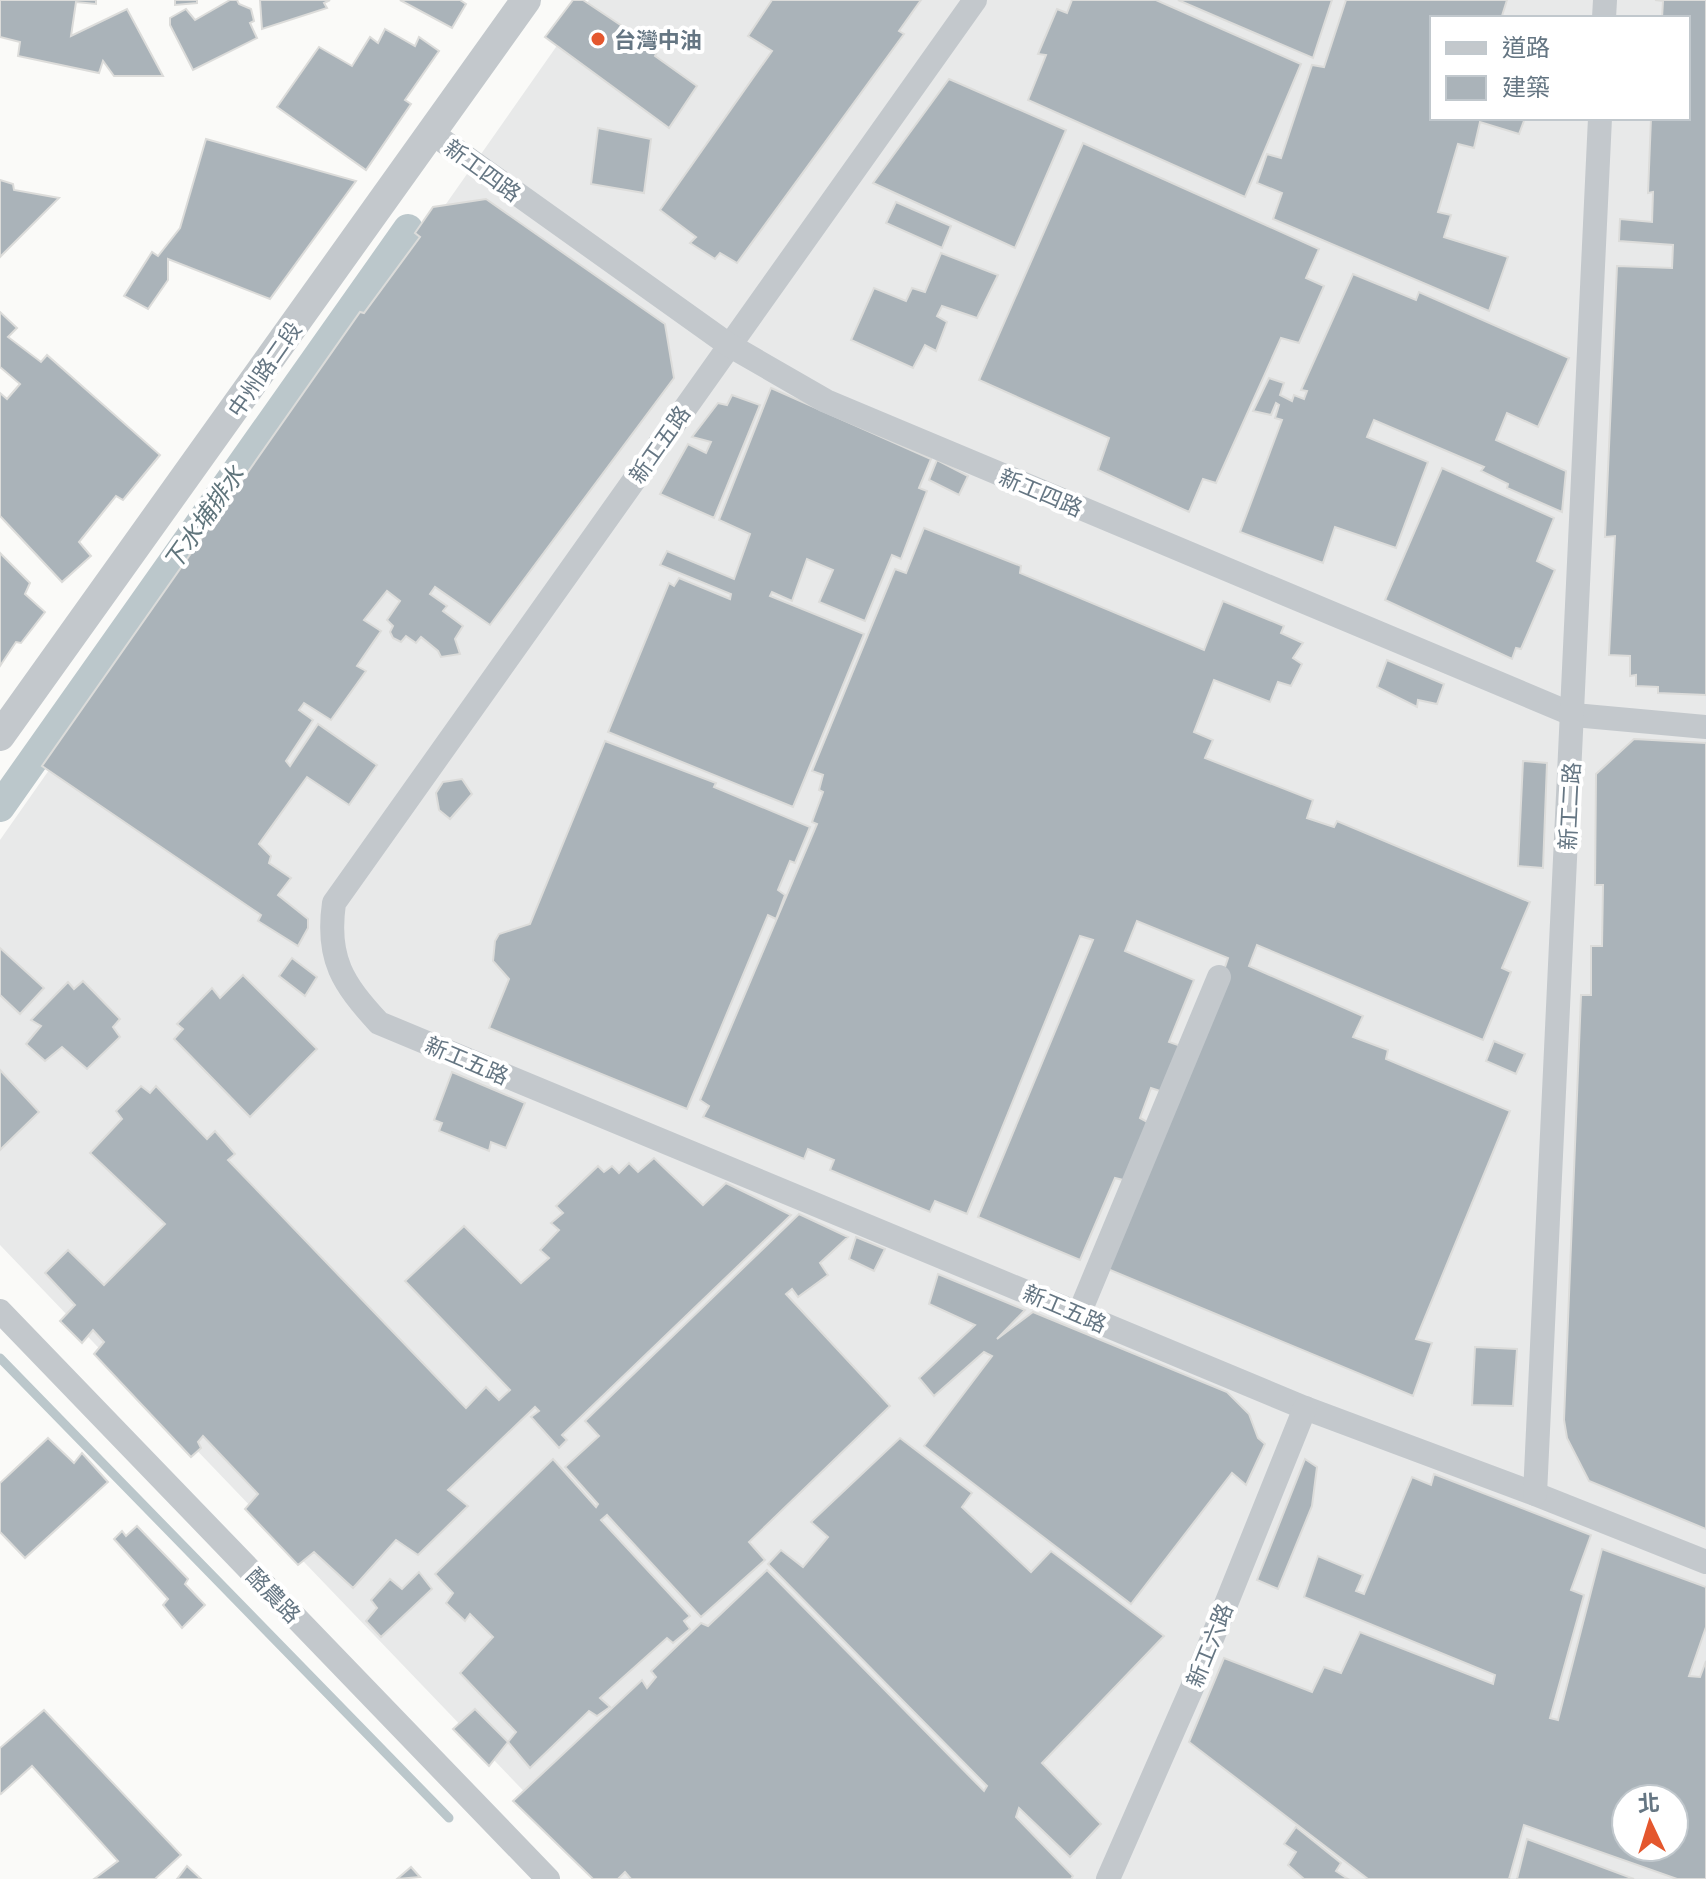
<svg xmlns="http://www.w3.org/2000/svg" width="1706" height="1879" font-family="Ubuntu,'Noto Sans TC',sans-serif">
<rect width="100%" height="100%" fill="#fafaf8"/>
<path fill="#e8e9e9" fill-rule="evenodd" d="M589,0h1117v1879h-1098l-608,-634v-405zM1432,18h256v100h-256zM1626,1799h48v48h-48z"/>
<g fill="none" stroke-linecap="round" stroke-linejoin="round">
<polyline stroke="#bbc7cb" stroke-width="9" points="0,1358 449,1818"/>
<polyline stroke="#bbc7cb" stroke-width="30" points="0,807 408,229"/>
</g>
<g fill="#aab3b9" stroke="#dcdcda" stroke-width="2" fill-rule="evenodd">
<polygon points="0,0 96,0 96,4 76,2 71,36 127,9 163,76 114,76 103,61 99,73 18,56 20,42 0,37"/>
<polygon points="175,0 197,0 197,3 175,5"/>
<polygon points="230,0 237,0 239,4 251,9 254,21 250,23 257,38 193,70 170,25 170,18 186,9 195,20"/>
<polygon points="260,0 330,0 324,3 327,8 262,29"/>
<polygon points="400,0 460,0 466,4 452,28"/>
<polygon points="573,0 583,0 658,50 655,56 697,86 669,128 545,37"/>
<polygon points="772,0 921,0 899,31 904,34 737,263 720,253 715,259 690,243 696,237 660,210 772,51 748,36"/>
<polygon points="1072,0 1156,0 1301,64 1245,197 1028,100 1046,55 1038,54 1057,9 1067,13"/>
<polygon points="1178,0 1332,0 1313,58"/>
<polygon points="1346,0 1507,0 1502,16 1507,18 1432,18 1432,118 1525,118 1519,134 1480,122 1474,148 1458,144 1438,212 1451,215 1444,237 1508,257 1489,311 1273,219 1282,193 1257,183 1267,154 1281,158 1312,65 1324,67"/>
<polygon points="1655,0 1706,0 1706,695 1658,693 1658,687 1636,686 1636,675 1630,676 1630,656 1609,655 1615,536 1605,537 1617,266 1672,268 1673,245 1619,241 1620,219 1652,222 1653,192 1648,193 1651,118 1688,118 1688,18 1662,18 1663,1"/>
<polygon points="385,29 415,46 419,37 439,51 405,100 411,104 366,170 277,107 319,47 352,66 370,37 378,43"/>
<polygon points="949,79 1066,130 1015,248 873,183"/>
<polygon points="598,128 651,139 644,193 591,184"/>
<polygon points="206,139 356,181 270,299 168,259 168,280 148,309 124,296 152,252 158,256 180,228"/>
<polygon points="1083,143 1319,249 1306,278 1324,286 1299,343 1281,338 1216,483 1203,479 1189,512 1098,470 1109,438 979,380"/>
<polygon points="0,180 13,184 14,190 59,198 0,257"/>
<polygon points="486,199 665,324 674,378 490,625 435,587 430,594 447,606 443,611 463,626 455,639 460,654 441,657 438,651 421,637 416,643 406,636 401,642 393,638 390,632 393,626 387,620 400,601 387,591 364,620 381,631 357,666 366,671 331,720 304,703 299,710 313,720 286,761 290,766 318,724 377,765 349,805 307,777 259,844 271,856 269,863 291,878 278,895 308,919 308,928 298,946 258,921 261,915 42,766 360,312 364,313 420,237 415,233 433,207"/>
<polygon points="896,202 951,226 942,248 886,223"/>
<polygon points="941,253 998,275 977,318 942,306 937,316 947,322 936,351 925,345 913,368 851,340 874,288 906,301 912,288 925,292"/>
<polygon points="1353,274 1416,300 1419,292 1569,358 1538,427 1507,413 1496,440 1566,471 1562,512 1507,488 1508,484 1481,471 1484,467 1374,420 1367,437 1428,462 1396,548 1335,527 1323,563 1240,532 1282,420 1275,418 1279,405 1276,403 1271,415 1253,411 1269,378 1284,383 1280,395 1292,401 1294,395 1304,399 1307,391 1301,390"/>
<polygon points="0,312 17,328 8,337 41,362 47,355 160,455 123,500 116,496 79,542 91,556 62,582 0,516 0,393 7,399 20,384 0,367"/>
<polygon points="771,388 931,459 919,488 927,491 901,559 892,555 865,621 819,602 833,570 807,559 792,601 772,592 770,596 864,634 793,807 608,732 669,583 674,586 679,578 730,599 731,594 660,565 667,551 734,579 750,534 719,520"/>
<polygon points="732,395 760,405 714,518 660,494 688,444 706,453 711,442 692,437 718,403 727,405"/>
<polygon points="937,460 968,476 959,495 929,480"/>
<polygon points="1442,468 1554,518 1537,561 1555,570 1521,649 1516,648 1512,659 1385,600"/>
<polygon points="924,528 1021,566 1020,573 1204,650 1223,601 1284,626 1281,633 1303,643 1293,658 1302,664 1291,686 1278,682 1270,702 1214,680 1194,732 1213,740 1205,758 1313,800 1307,818 1334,827 1337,821 1530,902 1502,968 1511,972 1483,1040 1257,945 1249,966 1363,1016 1353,1037 1388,1050 1386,1059 1510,1111 1416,1339 1432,1343 1413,1396 1103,1267 1213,1003 1228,958 1137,921 1125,951 1194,980 1169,1042 1181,1046 1163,1092 1151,1088 1140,1118 1151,1124 1127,1181 1115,1178 1080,1260 978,1217 1093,940 1080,936 967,1214 935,1201 930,1212 830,1170 834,1160 808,1149 804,1159 703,1117 709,1106 700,1100 817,824 812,822 823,792 819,790 823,775 812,771 895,569 906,573"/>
<polygon points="0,553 30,583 25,594 45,612 21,643 16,642 0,666"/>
<polygon points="1387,660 1444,684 1437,704 1418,700 1417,707 1377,687"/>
<polygon points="1634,739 1706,743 1706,1529 1589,1481 1567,1438 1564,1420 1581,995 1591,995 1591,946 1602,946 1603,885 1595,885 1596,774"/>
<polygon points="605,741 716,783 714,787 810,827 795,863 790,861 778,890 785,895 776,919 768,915 687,1109 489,1028 509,979 493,961 495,941 499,934 530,924"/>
<polygon points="1523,761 1547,763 1543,868 1518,866"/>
<polygon points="462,779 472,794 450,819 439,810 436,793 443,782"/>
<polygon points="0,948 44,988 20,1014 0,995"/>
<polygon points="292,958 317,977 305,996 279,976"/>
<polygon points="243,975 317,1049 250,1117 174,1039 183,1029 177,1024 212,988 220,998"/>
<polygon points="83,981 120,1019 113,1027 120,1037 87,1069 62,1047 45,1061 26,1044 41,1026 31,1020 68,982 74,989"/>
<polygon points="1494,1041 1525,1054 1516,1074 1486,1061"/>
<polygon points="0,1070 39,1112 0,1150"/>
<polygon points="452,1072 525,1103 506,1148 491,1142 489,1151 439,1131 442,1123 434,1120"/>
<polygon points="141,1086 150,1093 156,1086 207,1139 215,1131 235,1154 228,1160 466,1408 486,1387 499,1400 510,1390 405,1281 464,1226 521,1283 549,1258 540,1250 559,1230 551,1223 563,1213 556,1206 598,1166 604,1172 612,1166 619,1173 629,1163 638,1172 654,1158 703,1205 726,1183 791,1215 562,1435 567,1440 559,1448 531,1417 539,1411 535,1407 448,1490 468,1506 418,1555 396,1540 353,1588 314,1552 298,1565 245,1509 258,1494 203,1436 198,1442 201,1448 191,1457 94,1354 104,1342 93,1330 82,1343 60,1321 75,1305 45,1273 68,1250 104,1285 165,1224 90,1153 122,1119 116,1111"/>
<polygon points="799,1214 848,1237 820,1263 828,1275 798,1297 792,1289 786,1294 890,1406 749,1542 765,1560 701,1617 607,1515 601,1520 690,1616 684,1621 690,1629 673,1643 667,1638 600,1698 610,1707 597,1716 589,1711 530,1768 508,1742 516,1732 460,1673 493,1637 470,1614 465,1621 446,1603 453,1593 435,1574 553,1459 596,1507 598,1504 565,1467 599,1436 585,1421"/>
<polygon points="856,1237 885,1249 874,1271 849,1259"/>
<polygon points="938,1274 1025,1310 997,1339 1033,1312 1227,1392 1249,1414 1258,1438 1265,1444 1246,1485 1232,1473 1131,1604 924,1446 992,1356 984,1352 934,1396 919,1378 975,1325 929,1304"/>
<polygon points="1475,1347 1517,1349 1513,1406 1472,1405"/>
<polygon points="48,1438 74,1463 82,1453 108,1482 25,1558 0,1532 0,1483"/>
<polygon points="900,1438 972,1493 962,1507 1031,1572 1051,1551 1164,1636 1042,1763 1101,1824 1070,1857 1019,1808 1016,1817 1073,1876 1071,1879 631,1879 625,1872 618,1879 593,1879 513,1801 642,1680 647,1688 656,1677 651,1671 701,1623 708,1626 767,1570 984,1791 987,1786 768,1564 781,1550 803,1567 828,1537 811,1522"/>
<polygon points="1305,1459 1317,1467 1312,1506 1278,1589 1257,1580"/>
<path d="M1434,1474l157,61 -20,55 13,5 -34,123 8,2 44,-171 104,38v40l-17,49 11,1 6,-16v218h-29l-153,-54 -15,54h-141l-179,-137 35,-84 88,34 12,-25 17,6 19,-41 133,52 2,-9 -191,-78 14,-41 45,19 -7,16 8,3 48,-117 19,8zM1626,1799h48v48h-48z"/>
<polygon points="137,1526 188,1579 185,1584 205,1605 182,1628 163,1605 168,1599 114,1539 122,1531 126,1536"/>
<polygon points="419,1572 432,1589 381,1637 366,1621 377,1608 371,1600 390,1579 402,1589"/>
<polygon points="475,1709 508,1742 489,1766 453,1729"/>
<polygon points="44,1710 181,1855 155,1879 94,1879 118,1861 32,1766 1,1794 0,1792 0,1748"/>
<polygon points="1296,1827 1341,1863 1336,1871 1348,1879 1304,1879 1288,1865 1296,1852 1284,1844"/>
<polygon points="1527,1839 1634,1879 1517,1879"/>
<polygon points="187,1866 201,1879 177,1879"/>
<polygon points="411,1867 420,1877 397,1879"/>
</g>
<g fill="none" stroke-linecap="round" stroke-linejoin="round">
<g stroke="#c3c8cc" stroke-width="24">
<path d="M975,0l-641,903c-8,56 9,81 45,120l926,385 230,86 171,68"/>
<polyline points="1604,18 1605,0"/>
<polyline points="432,133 729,345 826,401 1574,715 1706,727"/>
<polyline points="0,1311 548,1879"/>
<polyline points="1079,1314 1219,977"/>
<polyline points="1535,1494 1600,118"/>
<polyline points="1108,1879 1195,1681 1305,1408"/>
</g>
<polyline stroke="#c3c8cc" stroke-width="30" points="0,736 526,0"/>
</g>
<circle fill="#e4572e" stroke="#fff" stroke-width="3" cx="598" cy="39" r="8"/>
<g text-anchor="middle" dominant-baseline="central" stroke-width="8" stroke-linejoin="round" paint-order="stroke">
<g font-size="22" font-weight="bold" fill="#657683" stroke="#fff" text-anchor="start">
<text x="614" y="39">台灣中油</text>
</g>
<g font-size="22" fill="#657683" stroke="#fff">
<text transform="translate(483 170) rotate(36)">新工四路</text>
<text transform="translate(264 369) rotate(-55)">中州路二段</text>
<text transform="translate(659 444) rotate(-55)">新工五路</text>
<text transform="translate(1041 492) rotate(23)">新工四路</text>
<text transform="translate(1569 806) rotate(-87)">新工二路</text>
<text transform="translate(467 1060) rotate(23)">新工五路</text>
<text transform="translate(1065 1308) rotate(23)">新工五路</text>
<text transform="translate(274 1595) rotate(46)">酪農路</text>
<text transform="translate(1209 1645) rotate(-68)">新工六路</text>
</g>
<g font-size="24" font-style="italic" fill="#60757c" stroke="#fff">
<text transform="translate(204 518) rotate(-55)">下水埔排水</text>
</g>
</g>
<rect x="1430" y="16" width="260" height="104" fill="#ffffff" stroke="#c1c8cd" stroke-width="2"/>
<rect x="1446" y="42" width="40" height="12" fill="#c3c8cc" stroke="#c1c8cd" stroke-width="2"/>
<text x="1502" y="56" font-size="24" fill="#657683">道路</text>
<rect x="1446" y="76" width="40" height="24" fill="#aab3b9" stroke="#c1c8cd" stroke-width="2"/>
<text x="1502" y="96" font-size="24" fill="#657683">建築</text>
<g transform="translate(1650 1823) rotate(356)"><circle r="38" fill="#ffffff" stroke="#c1c8cd" stroke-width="2"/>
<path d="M0-6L14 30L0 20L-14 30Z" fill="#e4572e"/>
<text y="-12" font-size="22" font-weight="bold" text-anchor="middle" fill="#657683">北</text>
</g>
</svg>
